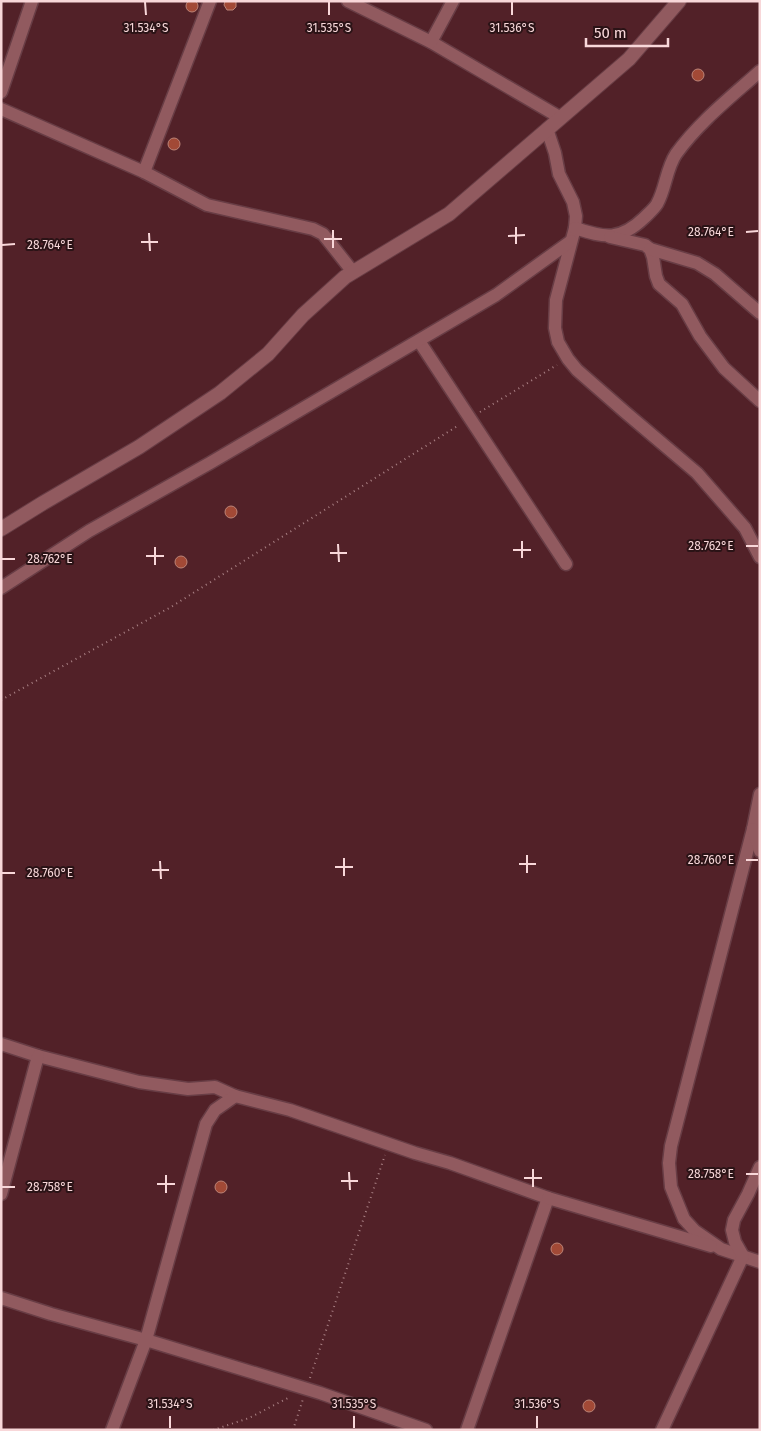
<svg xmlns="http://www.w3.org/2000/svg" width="761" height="1431" font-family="'Fira Sans',sans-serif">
<rect width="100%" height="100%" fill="#522128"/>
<g fill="#a24936" stroke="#bd8477">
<circle cx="192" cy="6" r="6"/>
<polygon points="225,1 236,1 236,7 233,10 227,10 224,5"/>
<circle cx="698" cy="75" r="6"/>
<circle cx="174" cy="144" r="6"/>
<circle cx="231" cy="512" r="6"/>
<circle cx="181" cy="562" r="6"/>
<circle cx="221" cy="1187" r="6"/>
<circle cx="557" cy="1249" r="6"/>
<circle cx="589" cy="1406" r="6"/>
</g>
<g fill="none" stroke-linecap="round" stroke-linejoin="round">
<defs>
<g id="minor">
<polyline points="348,1 431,42 561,118"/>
<polyline points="431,42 453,1"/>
<polyline points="1,92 32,1"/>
<polyline points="1,109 144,172 207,205 313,229 323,234 353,272"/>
<polyline points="547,129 555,153 559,174 573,202 576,216 575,228 556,300 555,328 558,342 568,359 577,370 625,412 697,473 745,528 760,557"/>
<polyline points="144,172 210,1"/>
<path d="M575,228c30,10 45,13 69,-10 5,-5 10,-9 13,-14 9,-16 9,-35 19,-50 23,-32 55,-57 84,-83"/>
<polyline points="610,237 645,245 650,249 653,257 656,276 659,284 682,304 700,336 724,368 760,401"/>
<polyline points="650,249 697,263 715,274 760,313"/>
<polyline points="419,341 566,564"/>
<polyline points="1,588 89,531 210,463 496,295 571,241"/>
<polyline points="760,794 753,829 671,1146 669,1163 671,1187 684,1219 695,1231 721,1249 760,1262"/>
<polyline points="753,829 760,851"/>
<polyline points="1,1044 38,1056 139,1082 188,1089 215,1087 235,1096 290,1110 415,1153 450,1163 548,1198 467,1430"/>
<polyline points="1,1194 38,1056"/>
<polyline points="548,1198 711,1246"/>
<polyline points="1,1298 51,1314 146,1340 320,1393 426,1430"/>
<polyline points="112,1430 146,1340 206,1124 215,1110 235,1096"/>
<polyline points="662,1430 743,1256 735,1242 732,1230 734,1220 748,1194 760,1167"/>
</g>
<polyline id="tertiary" points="1,529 43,503 139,447 220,393 268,354 303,315 345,277 449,214 629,59 679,1"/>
</defs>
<use href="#minor" stroke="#683d45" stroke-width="15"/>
<use href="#tertiary" stroke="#683d45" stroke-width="16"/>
<g stroke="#a98084" stroke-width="2" stroke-dasharray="1 4" stroke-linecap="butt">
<polyline points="480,412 557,365"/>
<polyline points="1,700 171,607 459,425"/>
<polyline points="310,1378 385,1155"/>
<polyline points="213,1430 249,1418 290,1397"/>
<polyline points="293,1430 303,1399"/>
</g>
<use href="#minor" stroke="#915a5f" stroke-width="12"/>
<use href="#tertiary" stroke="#915a5f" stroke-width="14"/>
</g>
<path fill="none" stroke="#f8d7d9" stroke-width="2" d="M145,2l1,13M329,2v13M512,2v13M516,227v17M333,230v18M746,232l12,-1M149,233l1,18M508,236l17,-1M324,239h18M141,242h17M2,245l13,-1M522,541v17M338,544l1,18M746,546h12M155,547v18M513,550h18M330,553h17M146,556h18M2,559h13M527,855v18M344,858v18M746,860h12M160,861l1,18M519,864h17M335,867h18M152,870h17M2,873h13M533,1169v18M349,1172l1,18M746,1174h12M166,1175v18M524,1178h18M341,1181h17M157,1184h18M2,1187h13M170,1416v12M354,1416v12M537,1416v12"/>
<g font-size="12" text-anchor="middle" fill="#f8d7d9" stroke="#2a1316" stroke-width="4" stroke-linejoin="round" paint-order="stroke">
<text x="146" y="32">31.534°S</text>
<text x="329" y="32">31.535°S</text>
<text x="512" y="32">31.536°S</text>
<text x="711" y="236">28.764°E</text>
<text x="50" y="249">28.764°E</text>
<text x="711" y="550">28.762°E</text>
<text x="50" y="563">28.762°E</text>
<text x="711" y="864">28.760°E</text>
<text x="50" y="877">28.760°E</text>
<text x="711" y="1178">28.758°E</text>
<text x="50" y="1191">28.758°E</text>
<text x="170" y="1408">31.534°S</text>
<text x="354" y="1408">31.535°S</text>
<text x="537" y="1408">31.536°S</text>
</g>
<rect width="761" height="1431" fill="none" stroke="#f8d7d9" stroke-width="5"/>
<path d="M586 38v8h82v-8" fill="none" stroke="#f8d7d9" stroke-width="2.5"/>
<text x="594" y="38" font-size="15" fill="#f8d7d9" stroke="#2a1316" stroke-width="4" paint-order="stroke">50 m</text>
</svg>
